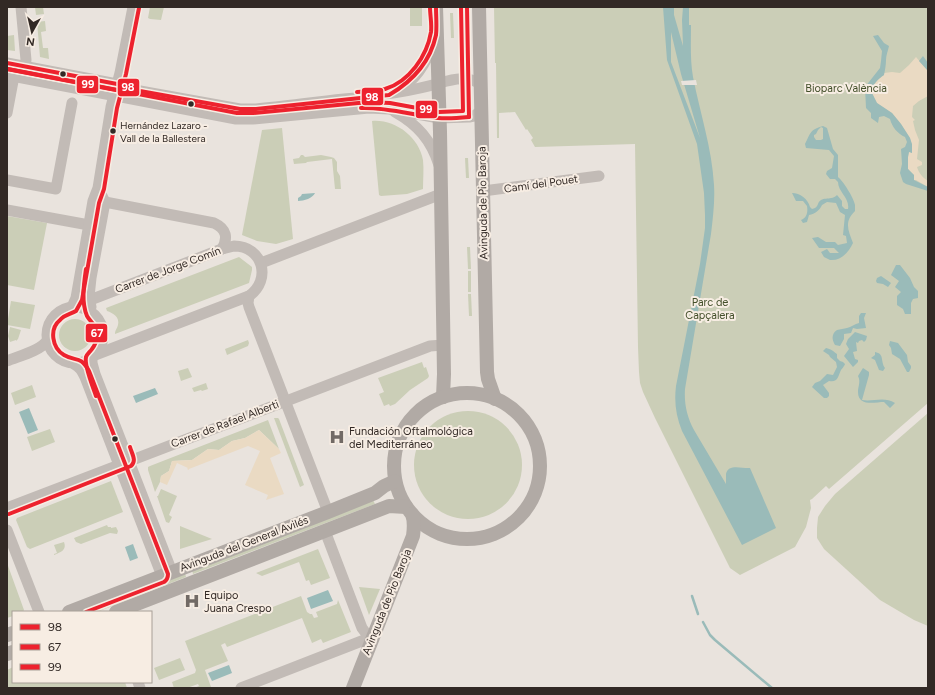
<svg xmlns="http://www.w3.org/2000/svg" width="935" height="695" font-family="Figtree,sans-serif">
<rect width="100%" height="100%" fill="#e9e3dd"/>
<g fill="#cbceb7">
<polygon points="35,7 43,7 44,14 36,15"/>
<polygon points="150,7 164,7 161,20 150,19 148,18"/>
<rect x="410" y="7" width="12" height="19"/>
<polygon points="494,7 928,7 928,403 829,489 826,486 812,499 810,500 811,508 806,527 795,547 740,575 730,568 655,418 643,392 640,383 639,372 638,347 635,144 535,147 531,140 533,138 527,129 526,130 515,112 499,113 499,138 497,138 496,63 495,63"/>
<polygon points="450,13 453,13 454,38 451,38"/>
<polygon points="461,13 464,13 464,38 462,38"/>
<polygon points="45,21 46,31 41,32 43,48 48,48 49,59 40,57 37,22"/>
<polygon points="14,35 15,51 7,50 7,36"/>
<path d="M372,121c23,-2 47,16 51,39 1,9 0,19 0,29l-16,5 -26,2 -2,-1z"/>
<polygon points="282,128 293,239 276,244 257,241 242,235 262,130"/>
<polygon points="301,155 303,155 305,157 321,155 331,157 334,158 337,162 337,171 340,176 341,189 335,189 332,159 307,162 306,163 294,164 293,159 299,158"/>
<polygon points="465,158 468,158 469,178 466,178"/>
<polygon points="7,216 47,223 34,290 7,285"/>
<polygon points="467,247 470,247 471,269 468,269"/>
<path d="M239,257l13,10v3l-3,13 -134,51c0,-4 2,-5 3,-9 2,-8 -5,-12 -11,-14l-1,-3z"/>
<rect x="468" y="271" width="3" height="21"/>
<polygon points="468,294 471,294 472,316 469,316"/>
<polygon points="11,301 35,305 30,329 7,325"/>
<circle cx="75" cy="335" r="16"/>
<polygon points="10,327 21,330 18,339 16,341 16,340 10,342 8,336"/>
<polygon points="248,340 249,343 248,346 227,355 225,349"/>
<polygon points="422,362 424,368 426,367 429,376 428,378 410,390 395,404 390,406 389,404 384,406 379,394 384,392 378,378"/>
<polygon points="188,368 192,377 181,381 178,371"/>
<polygon points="206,383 208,389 202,391 201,390 194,392 192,388"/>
<polygon points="32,385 36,397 15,405 11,393"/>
<circle cx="468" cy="465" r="54"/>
<polygon points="928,413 928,626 914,620 880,600 824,549 817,538 817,528 818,517 825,506 835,494"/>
<polygon points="274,418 278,418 279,419 304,485 300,487"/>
<polygon points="268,420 279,449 259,430 245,438 232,441 219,450 208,449 192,460 172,461 169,471 161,476 160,482 155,492 148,470 148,467 150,466"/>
<polygon points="50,429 55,442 32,451 27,437"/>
<polygon points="111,481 123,512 30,549 27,547 16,520 17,518"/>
<polygon points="161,489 177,496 169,515 172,517 169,523 166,522 157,496 158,496"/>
<polygon points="373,500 375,504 193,574 192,570"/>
<polygon points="107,525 108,527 111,527 111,528 116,527 118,531 117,534 110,533 81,544 76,542 74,538"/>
<polygon points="180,526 212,539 180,549"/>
<path d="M64,542c3,8 -3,10 -10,13v-1l3,-1 -3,-8z"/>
<polygon points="318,549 330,578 311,585 309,580 306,581 299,562 262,576 256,573"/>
<polygon points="7,563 24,610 23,612 13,612 13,616 7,618"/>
<polygon points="185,573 186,577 97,612 83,612"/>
<polygon points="359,587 380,589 369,615"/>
<polygon points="301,596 307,612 310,614 312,614 314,618 318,617 316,612 337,604 338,600 351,632 323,643 321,639 312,643 302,618 227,647 225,643 221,645 228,661 205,670 211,687 208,688 194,688 199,686 198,684 187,688 174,688 172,682 195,673 196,670 185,641"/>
<polygon points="180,658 185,670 159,680 154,668"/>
<polygon points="13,667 13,682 125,682 127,688 7,688 7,670"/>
</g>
<g fill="#eadac3">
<path d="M916,57l12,14v25l-9,5 -6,5 -1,11 3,3 -2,1 2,9 4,10 -2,19 5,3v3l-5,2c2,6 5,10 11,14v6l-12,-7h-2v-5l-6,-6v-12l1,-6 3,2 -2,-15 -9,-14 -9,-11 -15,-10 -6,-12c2,-7 7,-12 13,-16v-2l8,-1 8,1 9,-8z"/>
<polygon points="259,430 279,449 281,453 270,458 284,494 266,500 268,495 245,485 260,451 248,446 189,469 189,470 187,469 188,468 177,463 167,485 160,482 161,476 169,471 172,461 192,460 208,449 219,450 232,441 245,438"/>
</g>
<g fill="#9abbb9" fill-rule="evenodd">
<path d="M663,7h11v8l9,31 -1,-26 1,-13h6v18h2c0,17 -1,35 2,52 7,36 19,71 21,108 1,16 -1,32 -3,49l-26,155c-1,15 2,28 9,41l32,54c0,-3 0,-6 0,-10 2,-11 17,-5 24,-6l26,60 -34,17 -60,-114c-6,-15 -8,-29 -6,-45l24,-122 5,-36v-13l-1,-22 -7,-49 -30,-84zM671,32l10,42 19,64 -29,-76z"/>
<path d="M878,35l6,8 5,3c-1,5 -3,9 -3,14 0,5 -1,10 -2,15 -6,4 -11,9 -13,16l6,12 15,10 9,11 9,14 2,6v9l-3,-1 -1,5v12l6,6v5l14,7v4l-22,-7 -3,-2 -3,-9 2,-9 -1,-15 4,-2 2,-5 -2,-5c-7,-3 -13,-10 -15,-18l-6,-3 -5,1 -1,6 -7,-5v-5l-5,-5 -1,-21 15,-19 1,-7 1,-10 -9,-15z"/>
<polygon points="923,56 928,63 928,71 919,61"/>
<path d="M823,126l4,2 6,21 5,6v22c5,4 16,21 17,28 0,2 0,4 0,6 -11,11 -7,19 -2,32 -4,9 -12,18 -23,17 -2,-1 -4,-2 -6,-3l-3,-5 6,-3 3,4h9l-5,-5h-15l-7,-10 6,-1 8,5h9l3,3 9,-2 -1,-7 -3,-1 2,-20 -5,-3 -4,-9 -9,-1 -5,3c-2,5 -7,9 -13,10l-2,7 -4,1 -2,-3c6,-2 7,-8 6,-14l-4,-5h-7l-4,-8c8,0 16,6 18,14l2,2c8,-2 4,-6 9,-9 3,-2 7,-1 10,-2 2,0 5,-2 6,-3l5,6v5l3,3h3c2,-11 -10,-17 -10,-27l-3,-3h-5l-4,-5 1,-3 5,-3 2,-12 -5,-6 -23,-2 -1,-4c6,-11 4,-14 18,-18zM821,127l2,1v11l-2,1h-5l-2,-3v-2l2,-1 2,-4z"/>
<path d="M315,193c-2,5 -11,8 -17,8v-3l3,-2 1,-2z"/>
<polygon points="896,265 900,265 910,278 914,287 918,291 918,298 913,299 911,303 911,314 905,314 903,309 897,305 897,296 901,292 895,287 899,281 891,275"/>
<polygon points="881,276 891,283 888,287 883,284 877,283 876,281 877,278"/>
<path d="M861,313h5l-2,5 2,10 -9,1 -4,-1 -2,5 -7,1v5l-4,7 -5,-1c-3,-5 -4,-11 2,-15 3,-1 7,-1 10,-2 4,-1 8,-4 12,-5v-7z"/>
<polygon points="855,332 867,336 866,340 864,342 862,340 859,341 858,343 856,342 857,351 853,352 855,359 858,360 858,362 853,367 844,356 849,349 846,344 848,339"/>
<polygon points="890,341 898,343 907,355 908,362 911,366 911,368 909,372 907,372 900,359 892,354 891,348 889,345"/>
<path d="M826,348c5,1 7,3 11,6v4l3,3 3,1 2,2c0,1 -3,5 -4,6 -3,6 -3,13 -12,11l-6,4 6,8v3l-2,2h-3l-12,-11 3,-4 5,-2 7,-7 6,1 4,-8 -1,-5 -6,-5 -1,-2 -6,-4z"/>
<path d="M875,352c10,2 5,9 10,16l-2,3 -4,-1 -4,-10 -4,-2 4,-3z"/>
<path d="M863,368l6,4v3l-7,25c11,2 22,-4 33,3l-5,5 -6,-6c-9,0 -26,5 -26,-10 0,-6 3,-10 0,-16z"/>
<polygon points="155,388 158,394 136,403 133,396"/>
<polygon points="29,408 38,430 28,434 19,412"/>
<polygon points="133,544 138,558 130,561 125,547"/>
<polygon points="328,590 333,601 311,609 307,598"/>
<polygon points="229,665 232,673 212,681 208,673"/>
</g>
<polygon fill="#e9e3dd" points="696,80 697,85 682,85 681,81"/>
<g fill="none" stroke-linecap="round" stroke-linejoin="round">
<g stroke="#9abbb9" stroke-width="2.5">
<polyline points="692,596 698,614"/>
<polyline points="703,622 710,635 715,640 772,688"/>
</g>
<g stroke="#c2bbb6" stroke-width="11">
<path d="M7,63l110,21 23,7 100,18h16c30,-3 59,-7 88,-10 33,-3 65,-7 96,-16 13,-4 30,-8 41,2"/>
<polyline points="7,75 236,119 253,119 369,108 389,109 439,118 469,117 474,116 481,111"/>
<path d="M397,91c20,-11 31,-31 38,-52"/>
<path d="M395,112c23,13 36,28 44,53"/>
<polyline points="7,113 14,76 24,67 26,60 21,7"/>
<polyline points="7,180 56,189 72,103"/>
<polyline points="483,191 599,176"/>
<path d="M105,202l109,21c13,6 14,15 8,26"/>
<polyline points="7,210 89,225"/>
<polyline points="261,263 441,194"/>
<polyline points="249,296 248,303 249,307 328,512"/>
<circle cx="75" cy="335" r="28"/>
<path d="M72,307l150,-58c4,-1 8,-2 12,-3 29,0 38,34 15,50l-154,59"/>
<polyline points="72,307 76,298 93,201 98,188 111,107 120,73 133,7"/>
<polyline points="91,307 89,297 91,278 105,202 102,196"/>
<polyline points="92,358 92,363 95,374 172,572"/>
<path d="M7,361c12,-5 33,-10 40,-20"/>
<path d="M74,364c6,3 8,7 11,13l77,199"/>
<polyline points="7,508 430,346 443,345"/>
<polyline points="7,530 39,612"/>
<polyline points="325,531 362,628 365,632 372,637"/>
<polyline points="138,682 140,688"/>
<polyline points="241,688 372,637"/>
</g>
<g stroke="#b1aaa5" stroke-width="14">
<polyline points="436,7 440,132 444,374 443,397"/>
<polyline points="479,7 487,372 488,379 495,399"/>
<circle cx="467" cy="466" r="73"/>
<polyline points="69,612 328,512 375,493 384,486 395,481"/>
<polyline points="116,612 389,506 406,507"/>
<polyline points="7,635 13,633"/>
<polyline points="7,654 13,652"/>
<path d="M353,688l60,-152c1,-8 2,-14 -1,-22"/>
</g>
<defs>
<g id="bus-1">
<polyline points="467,7 469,117"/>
<path d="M7,63l110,21 23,7 100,18h16l133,-14c24,-14 41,-32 47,-60 1,-9 0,-19 0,-28"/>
<path d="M361,108c26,-1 51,7 77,10 10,1 21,0 31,-1"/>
</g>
<g id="bus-2">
<polyline points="7,69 116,90"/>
<path d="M86,269c-2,14 -5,33 1,47 4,7 10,9 10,19 0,5 -2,10 -5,14 -2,3 -5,5 -6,8 -2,9 7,30 10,39"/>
<path d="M9,514l122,-48c6,-5 1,-12 -1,-19"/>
<path d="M86,612l78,-30c3,-2 4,-5 4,-8l-79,-203c-9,-16 -13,-9 -25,-16 -12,-7 -15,-26 -4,-35 4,-5 11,-6 16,-9l6,-11 17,-97 5,-14 13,-81 9,-34 13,-66"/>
</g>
<g id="bus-3">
<polyline points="8,69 237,113 253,113 369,102 390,103 439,112 463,111 461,7"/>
<path d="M357,92c10,-1 19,-1 28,-3 24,-7 42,-33 46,-57 1,-8 -1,-17 -1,-25"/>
</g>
</defs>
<use href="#bus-1" stroke="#f7ede3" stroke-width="7"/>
<use href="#bus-2" stroke="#f7ede3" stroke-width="7"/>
<use href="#bus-3" stroke="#f7ede3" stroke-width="7"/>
<use href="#bus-1" stroke="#ed222e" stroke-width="4"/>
<use href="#bus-2" stroke="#ed222e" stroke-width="4"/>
<use href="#bus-3" stroke="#ed222e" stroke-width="4"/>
</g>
<defs>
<symbol id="hospital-bare" viewBox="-9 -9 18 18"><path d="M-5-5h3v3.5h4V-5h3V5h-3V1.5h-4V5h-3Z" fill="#726a65" stroke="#f7ede3" stroke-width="2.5" paint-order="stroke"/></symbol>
</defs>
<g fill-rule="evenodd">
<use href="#hospital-bare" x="326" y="426" width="22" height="22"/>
<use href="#hospital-bare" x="181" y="590" width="22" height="22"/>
</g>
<g fill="#322925" stroke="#f7ede3" stroke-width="1.5">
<circle cx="63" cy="74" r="3.5"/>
<circle cx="191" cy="104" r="3.5"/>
<circle cx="113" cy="131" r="3.5"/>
<circle cx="115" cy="439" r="3.5"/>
</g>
<g text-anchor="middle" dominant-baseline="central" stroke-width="4" stroke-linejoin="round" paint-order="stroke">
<g font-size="10" fill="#322925" stroke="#f7ede3" text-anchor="start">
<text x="120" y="125">Hernández Lazaro -<tspan x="120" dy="13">Vall de la Ballestera</tspan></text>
</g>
<g font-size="11" fill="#434f2a" stroke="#f7ede3">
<text x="846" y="88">Bioparc València</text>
<text x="710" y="302">Parc de<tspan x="710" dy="13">Capçalera</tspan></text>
</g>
<g font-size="11" fill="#322925" stroke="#f7ede3">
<text transform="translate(541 184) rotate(-8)">Camí del Pouet</text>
<text transform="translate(483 203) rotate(-91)">Avinguda de Pio Baroja</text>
<text transform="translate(168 270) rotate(-21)">Carrer de Jorge Comín</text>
<text transform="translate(225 424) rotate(-21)">Carrer de Rafael Alberti</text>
<text transform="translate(244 544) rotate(-21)">Avinguda del General Avilés</text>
<text transform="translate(387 602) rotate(-68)">Avinguda de Pio Baroja</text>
</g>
<g font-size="11" fill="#322925" stroke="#f7ede3" text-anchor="start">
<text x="349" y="431">Fundación Oftalmológica<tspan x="349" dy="13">del Mediterráneo</tspan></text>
<text x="204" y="595">Equipo<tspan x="204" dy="13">Juana Crespo</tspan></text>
</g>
</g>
<g stroke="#f7ede3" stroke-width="1.5">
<rect x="76" y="75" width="23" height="19" rx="4" fill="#ed222e"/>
<rect x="117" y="78" width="23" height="19" rx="4" fill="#ed222e"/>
<rect x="361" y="87" width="23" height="19" rx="4" fill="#ed222e"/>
<rect x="415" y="100" width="23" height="19" rx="4" fill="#ed222e"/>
<rect x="85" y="323" width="23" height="20" rx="4" fill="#ed222e"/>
</g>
<g font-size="11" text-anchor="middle" font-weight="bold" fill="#fff">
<text x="88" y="88">99</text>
<text x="128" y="91">98</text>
<text x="372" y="101">98</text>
<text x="426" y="113">99</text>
<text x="97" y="337">67</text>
</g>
<rect width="935" height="695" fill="none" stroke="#322925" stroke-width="16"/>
<rect x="12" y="611" width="140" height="72" fill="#f7ede3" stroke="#a89f97"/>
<rect x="20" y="624" width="20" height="6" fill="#ed222e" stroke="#a89f97"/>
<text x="48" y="631" font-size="12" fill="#322925">98</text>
<rect x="20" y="644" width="20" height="6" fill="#ed222e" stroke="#a89f97"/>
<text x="48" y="651" font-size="12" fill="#322925">67</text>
<rect x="20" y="664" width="20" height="6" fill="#ed222e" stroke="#a89f97"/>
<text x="48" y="671" font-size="12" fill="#322925">99</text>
<g transform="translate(32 32) rotate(188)" stroke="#f7ede3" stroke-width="3" paint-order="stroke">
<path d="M0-3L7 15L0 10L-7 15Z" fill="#322925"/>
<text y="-6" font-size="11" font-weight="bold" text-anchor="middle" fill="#322925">N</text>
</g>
</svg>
